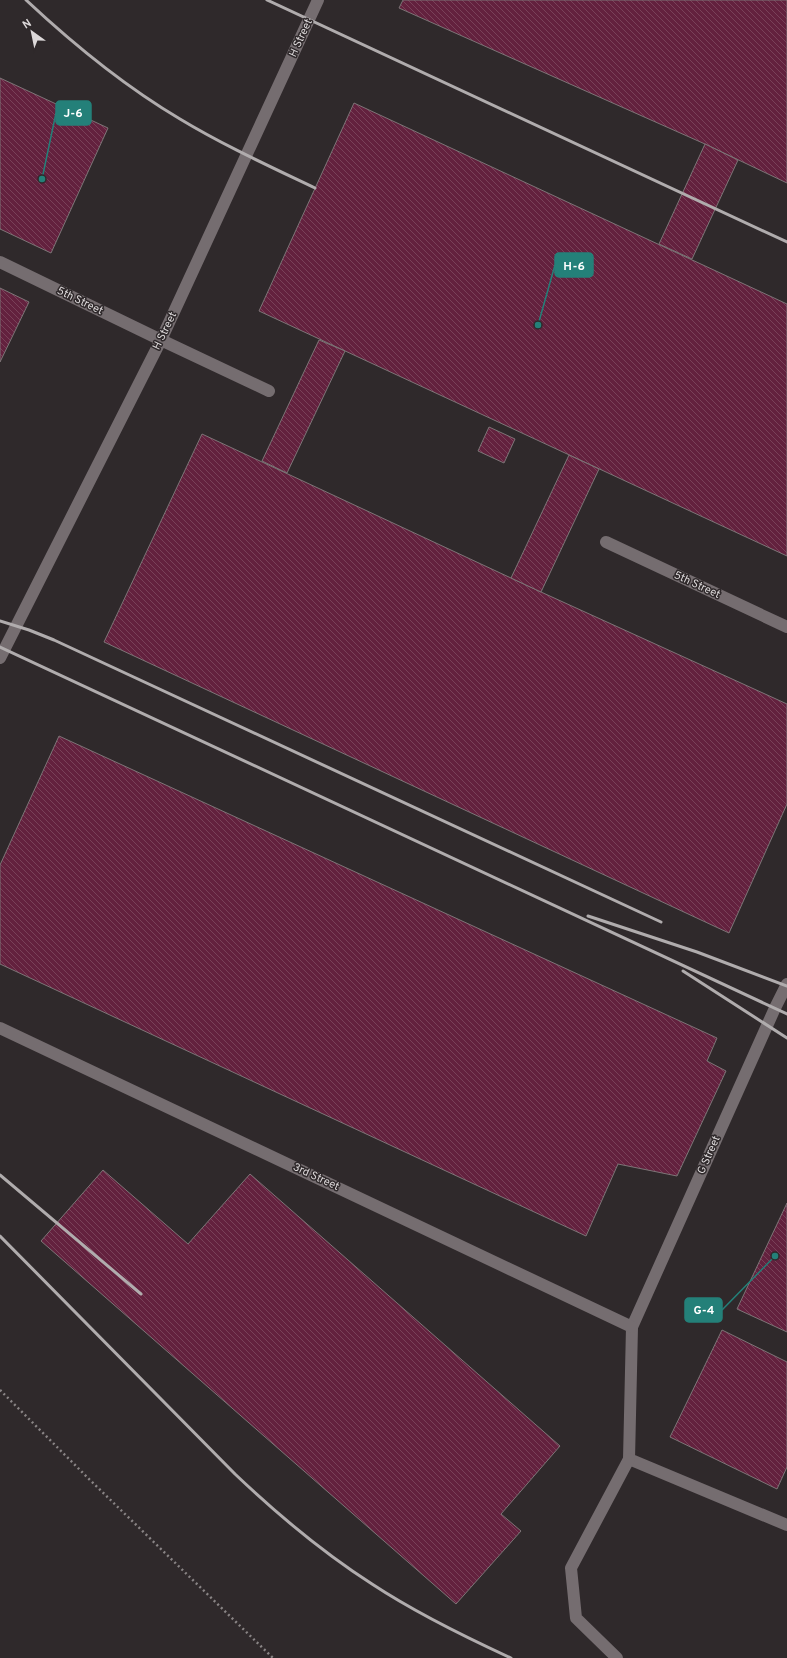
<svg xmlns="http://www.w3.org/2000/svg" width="787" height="1658" font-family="Overpass,sans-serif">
<defs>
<pattern id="building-back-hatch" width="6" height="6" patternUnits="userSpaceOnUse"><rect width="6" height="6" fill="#63213e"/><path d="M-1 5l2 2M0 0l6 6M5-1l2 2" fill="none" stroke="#794159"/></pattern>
</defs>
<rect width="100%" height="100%" fill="#2f292b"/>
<g fill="url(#building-back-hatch)" stroke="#7d7577">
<polygon points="403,0 787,0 787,183 705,144 399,8"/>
<polygon points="0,78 108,128 51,253 0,229"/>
<polygon points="354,103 787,304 787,556 259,311"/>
<polygon points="705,144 738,160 692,259 659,244"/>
<polygon points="0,288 29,302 0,362"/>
<polygon points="319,340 345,351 287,473 262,461"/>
<polygon points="489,427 515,439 504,463 478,451"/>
<polygon points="202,434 541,592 787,704 787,804 729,933 104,642"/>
<polygon points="569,455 599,469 541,592 511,578"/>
<polygon points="59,736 717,1038 707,1061 726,1071 677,1176 618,1164 586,1236 0,964 0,865"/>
<polygon points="103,1170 188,1244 250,1174 560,1446 501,1514 521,1531 456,1604 41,1241"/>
<polygon points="787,1203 787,1332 737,1309"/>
<polygon points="722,1330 787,1362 787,1467 777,1489 670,1437"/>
</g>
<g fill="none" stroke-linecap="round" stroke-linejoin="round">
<polyline stroke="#898485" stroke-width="2.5" stroke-dasharray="2 3" stroke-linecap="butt" points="0,1390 90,1480 273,1658"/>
<g stroke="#756d70" stroke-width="12">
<polyline points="0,262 161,340 269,391"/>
<polyline points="606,542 787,627"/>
<polyline points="0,658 161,340 318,0"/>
<polyline points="787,984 775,1008 632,1327 629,1459 787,1525"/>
<polyline points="0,1028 632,1327"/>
<polyline points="617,1658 576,1618 571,1568 629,1459"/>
</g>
<g stroke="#b0acad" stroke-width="3">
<path d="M26,0c47,44 98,86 154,119 43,26 89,47 135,69"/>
<polyline points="267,0 787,242"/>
<polyline points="0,621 29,630 54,640 661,922"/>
<polyline points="0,647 787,1014"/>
<polyline points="588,916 697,952 787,986"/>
<polyline points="683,971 787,1038"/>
<polyline points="0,1175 141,1294"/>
<path d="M0,1236l235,238c42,40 87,78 137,110 44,29 91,52 139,74"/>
</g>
</g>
<g text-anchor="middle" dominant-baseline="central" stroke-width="3" stroke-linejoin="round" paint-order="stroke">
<g font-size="11" fill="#ddd9da" stroke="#2f292b">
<text transform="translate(301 38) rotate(-65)">H Street</text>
<text transform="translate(80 301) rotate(26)">5th Street</text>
<text transform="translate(165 331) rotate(-64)">H Street</text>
<text transform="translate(697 585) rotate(25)">5th Street</text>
<text transform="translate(709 1155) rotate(-66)">G Street</text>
<text transform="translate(316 1177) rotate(25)">3rd Street</text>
</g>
</g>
<path fill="none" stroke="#248079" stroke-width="1.5" d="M42 179L56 113M538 325L555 265M775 1256L722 1310"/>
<g fill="#248079" stroke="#2f292b" stroke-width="1.5">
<circle cx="42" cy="179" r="4"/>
<circle cx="538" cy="325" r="4"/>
<circle cx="775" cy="1256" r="4"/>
</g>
<g fill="#248079" stroke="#248079" stroke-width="1.5">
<rect x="56" y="101" width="35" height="24" rx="4"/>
<rect x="555" y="253" width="38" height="24" rx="4"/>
<rect x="685" y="1298" width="37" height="24" rx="4"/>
</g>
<g font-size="12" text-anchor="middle" font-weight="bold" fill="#fff">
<text x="73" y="117">J-6</text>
<text x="574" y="270">H-6</text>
<text x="704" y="1314">G-4</text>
</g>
<g transform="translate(32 32) rotate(327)" stroke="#2f292b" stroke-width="3" paint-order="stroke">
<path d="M0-3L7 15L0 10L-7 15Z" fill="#ddd9da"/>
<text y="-6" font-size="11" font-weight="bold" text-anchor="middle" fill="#ddd9da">N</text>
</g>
</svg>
